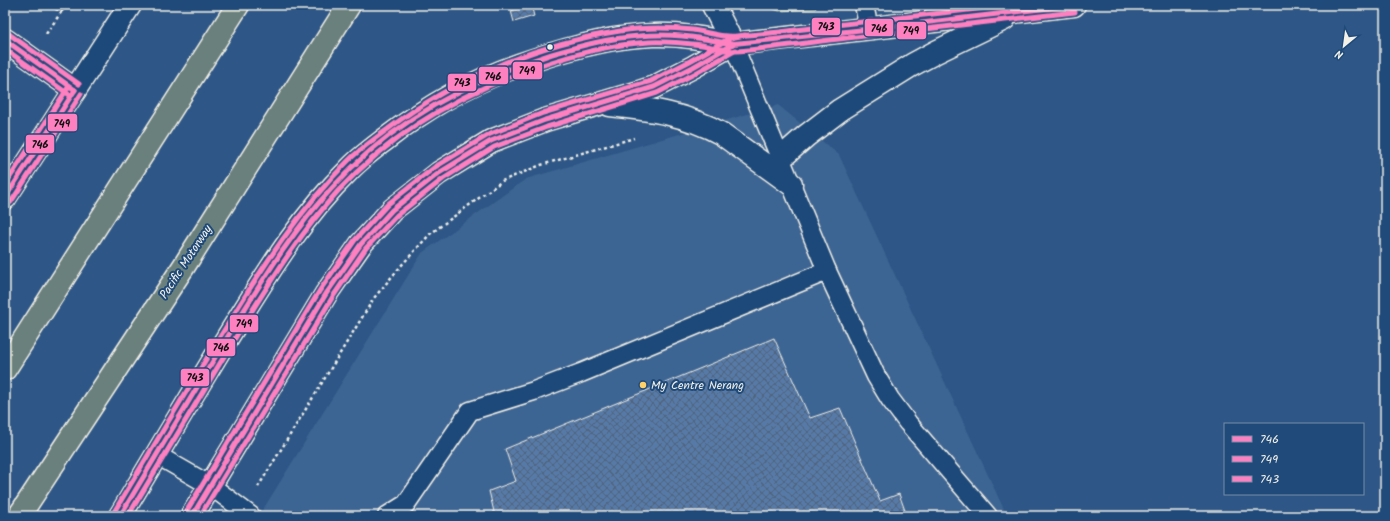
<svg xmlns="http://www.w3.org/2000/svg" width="1390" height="521" font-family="Kalam,sans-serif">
<defs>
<pattern id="grass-tufts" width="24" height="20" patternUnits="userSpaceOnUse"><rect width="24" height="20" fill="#587e83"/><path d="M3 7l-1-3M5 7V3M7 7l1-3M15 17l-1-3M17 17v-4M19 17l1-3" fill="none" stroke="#516668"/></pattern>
<pattern id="building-cross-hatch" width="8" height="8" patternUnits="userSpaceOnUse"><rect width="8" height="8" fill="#577aa7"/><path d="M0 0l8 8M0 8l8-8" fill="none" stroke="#51647b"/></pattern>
</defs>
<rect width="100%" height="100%" fill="#2e5787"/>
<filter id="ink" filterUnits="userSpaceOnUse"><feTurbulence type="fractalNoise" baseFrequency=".025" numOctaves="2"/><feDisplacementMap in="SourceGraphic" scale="8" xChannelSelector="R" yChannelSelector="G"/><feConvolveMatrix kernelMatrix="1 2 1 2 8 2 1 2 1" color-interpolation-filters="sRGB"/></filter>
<g filter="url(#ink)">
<polygon fill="#3e6593" points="778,105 839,155 1007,516 259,516 422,253 526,179"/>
<polygon fill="url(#grass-tufts)" stroke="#a6b8b6" points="762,5 819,5 815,9 779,11"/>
<g fill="url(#building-cross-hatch)" stroke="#f4f1e8">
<polygon points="531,5 534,16 514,22 511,11"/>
<polygon points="774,338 810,418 840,408 880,501 899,494 907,516 495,516 489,491 516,481 505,449"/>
</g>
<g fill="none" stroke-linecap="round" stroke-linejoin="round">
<defs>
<g id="lane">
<polyline points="864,5 869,29"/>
<polyline points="733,44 827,271 876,376 890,399 908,423 988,516"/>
<polyline points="157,455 211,486 251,516"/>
<polyline points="387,516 406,504 470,411 534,391 581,373 827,271"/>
</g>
<polyline id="street" points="5,40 75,90"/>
<g id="secondary">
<polyline points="713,5 733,44"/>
<path d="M610,105c39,4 77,9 112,29l69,50"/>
<polyline points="781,158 806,136 840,110 912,65 936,52 1004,19"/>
<polyline points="5,198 130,5"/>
<path d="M120,516c39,-65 77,-130 117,-194 33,-53 67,-108 112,-152 11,-12 25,-22 38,-32 45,-35 91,-60 144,-77 38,-13 82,-25 123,-26 27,-1 53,4 79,9l341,-39"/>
<polyline points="192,516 326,294 361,244 392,210 439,173 491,141 545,120 636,93 654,87 693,67 733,44"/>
</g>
<g id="highway">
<polyline points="5,369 238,5"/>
<polyline points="19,516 184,266 349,5"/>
</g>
</defs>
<use href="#lane" stroke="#f4f1e8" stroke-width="21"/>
<use href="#street" stroke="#f4f1e8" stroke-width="25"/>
<use href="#secondary" stroke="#f4f1e8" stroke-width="25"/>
<use href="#highway" stroke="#f4f1e8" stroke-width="25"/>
<g stroke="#f4f1e8" stroke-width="2.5" stroke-dasharray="3 3" stroke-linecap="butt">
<polyline points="44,5 62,11 67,5"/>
<polyline points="46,34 62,11"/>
<polyline points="5,89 12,80"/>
<polyline points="258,487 374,298 400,267 430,234 502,181 541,165 634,138"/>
</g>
<use href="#lane" stroke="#1f4a7a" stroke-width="18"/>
<use href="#street" stroke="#1f4a7a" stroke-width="22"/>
<use href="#secondary" stroke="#1f4a7a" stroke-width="22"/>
<use href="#highway" stroke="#6a807d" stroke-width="22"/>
<defs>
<g id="bus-1">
<polyline points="5,40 75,90"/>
<polyline points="5,198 75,90"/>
<path d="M120,516c38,-63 75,-126 113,-188 30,-48 60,-98 99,-140 58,-65 137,-108 220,-134 28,-8 57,-16 87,-18 21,-2 43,-1 65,3 11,1 23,6 35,4 111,-11 223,-25 335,-38"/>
<polyline points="192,516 326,294 361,244 392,210 439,173 491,141 545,120 654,87 693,67 733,44"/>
</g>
<g id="bus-2">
<polyline points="5,49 71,96"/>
<polyline points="11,202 81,94"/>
<path d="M128,516c37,-62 74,-124 112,-186 30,-48 60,-97 98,-139 58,-62 133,-104 214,-129 31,-10 64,-18 97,-20 18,-1 35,1 53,3 11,2 23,6 35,6 36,-3 74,-9 110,-13 76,-9 152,-17 228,-26"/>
<polyline points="200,516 332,298 366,248 397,215 443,179 494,147 547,127 657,93 696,73 736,50"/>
</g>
<g id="bus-3">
<polyline points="9,34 79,84"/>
<polyline points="5,185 69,86"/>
<path d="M114,512c38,-63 75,-126 114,-188 35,-58 72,-115 120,-163 12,-12 26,-22 40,-32 67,-51 148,-85 232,-98 24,-4 48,-4 73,-1 14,2 30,8 44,6 30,-2 60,-6 90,-10 62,-7 124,-14 185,-21"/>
<polyline points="186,512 320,290 355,240 388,204 435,167 488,135 543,113 651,81 690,61 730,38 745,35"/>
</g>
</defs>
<use href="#bus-1" stroke="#1f4a7a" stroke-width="8"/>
<use href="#bus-2" stroke="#1f4a7a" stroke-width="8"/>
<use href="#bus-3" stroke="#1f4a7a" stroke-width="8"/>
<use href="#bus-1" stroke="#ff80c0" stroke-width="5"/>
<use href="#bus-2" stroke="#ff80c0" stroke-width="5"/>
<use href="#bus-3" stroke="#ff80c0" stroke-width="5"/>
</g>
</g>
<circle fill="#f4f1e8" stroke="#1f4a7a" stroke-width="1.5" cx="550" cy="47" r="3.5"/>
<circle fill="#ffd166" stroke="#1f4a7a" stroke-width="1.5" cx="643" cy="385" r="4"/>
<g text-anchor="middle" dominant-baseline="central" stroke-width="4" stroke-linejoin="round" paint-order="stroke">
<g font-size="12" fill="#f4f1e8" stroke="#1f4a7a">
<text transform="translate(186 262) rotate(-57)">Pacific Motorway</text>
</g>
<g font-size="12" fill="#f4f1e8" stroke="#1f4a7a" text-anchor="start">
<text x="651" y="385">My Centre Nerang</text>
</g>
</g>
<g stroke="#1f4a7a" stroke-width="1.5">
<rect x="811" y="17" width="30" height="19" rx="4" fill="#ff80c0"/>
<rect x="864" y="18" width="30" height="19" rx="4" fill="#ff80c0"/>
<rect x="896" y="21" width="31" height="19" rx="4" fill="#ff80c0"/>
<rect x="512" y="61" width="31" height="19" rx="4" fill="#ff80c0"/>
<rect x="478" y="66" width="31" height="19" rx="4" fill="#ff80c0"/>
<rect x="447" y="73" width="30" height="19" rx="4" fill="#ff80c0"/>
<rect x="47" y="113" width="31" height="19" rx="4" fill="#ff80c0"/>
<rect x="25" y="134" width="30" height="20" rx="4" fill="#ff80c0"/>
<rect x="229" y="314" width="30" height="19" rx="4" fill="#ff80c0"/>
<rect x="206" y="338" width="30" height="19" rx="4" fill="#ff80c0"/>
<rect x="180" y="368" width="30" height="19" rx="4" fill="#ff80c0"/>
</g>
<g font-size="11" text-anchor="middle" font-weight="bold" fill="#111">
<text x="826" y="30">743</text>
<text x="879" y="32">746</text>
<text x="911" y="34">749</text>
<text x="527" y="74">749</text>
<text x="493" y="80">746</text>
<text x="462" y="86">743</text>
<text x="62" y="127">749</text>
<text x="40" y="148">746</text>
<text x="244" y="327">749</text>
<text x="221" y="351">746</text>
<text x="195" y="381">743</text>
</g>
<rect width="1390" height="521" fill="none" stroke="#1f4a7a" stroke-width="20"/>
<rect x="10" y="10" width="1370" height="501" fill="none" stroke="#f4f1e8" stroke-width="1.5" filter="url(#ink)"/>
<rect x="1224" y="423" width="140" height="72" fill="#1f4a7a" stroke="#748da6"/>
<rect x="1232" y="436" width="20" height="6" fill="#ff80c0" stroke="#748da6"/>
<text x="1260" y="443" font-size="12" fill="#f4f1e8">746</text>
<rect x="1232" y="456" width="20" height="6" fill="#ff80c0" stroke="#748da6"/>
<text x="1260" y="463" font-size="12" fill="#f4f1e8">749</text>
<rect x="1232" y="476" width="20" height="6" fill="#ff80c0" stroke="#748da6"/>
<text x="1260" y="483" font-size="12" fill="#f4f1e8">743</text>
<g transform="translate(1344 46) rotate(209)" stroke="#1f4a7a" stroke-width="3" paint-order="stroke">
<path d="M0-3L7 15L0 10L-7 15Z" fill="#f4f1e8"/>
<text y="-6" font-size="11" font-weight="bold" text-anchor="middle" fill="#f4f1e8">N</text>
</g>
</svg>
